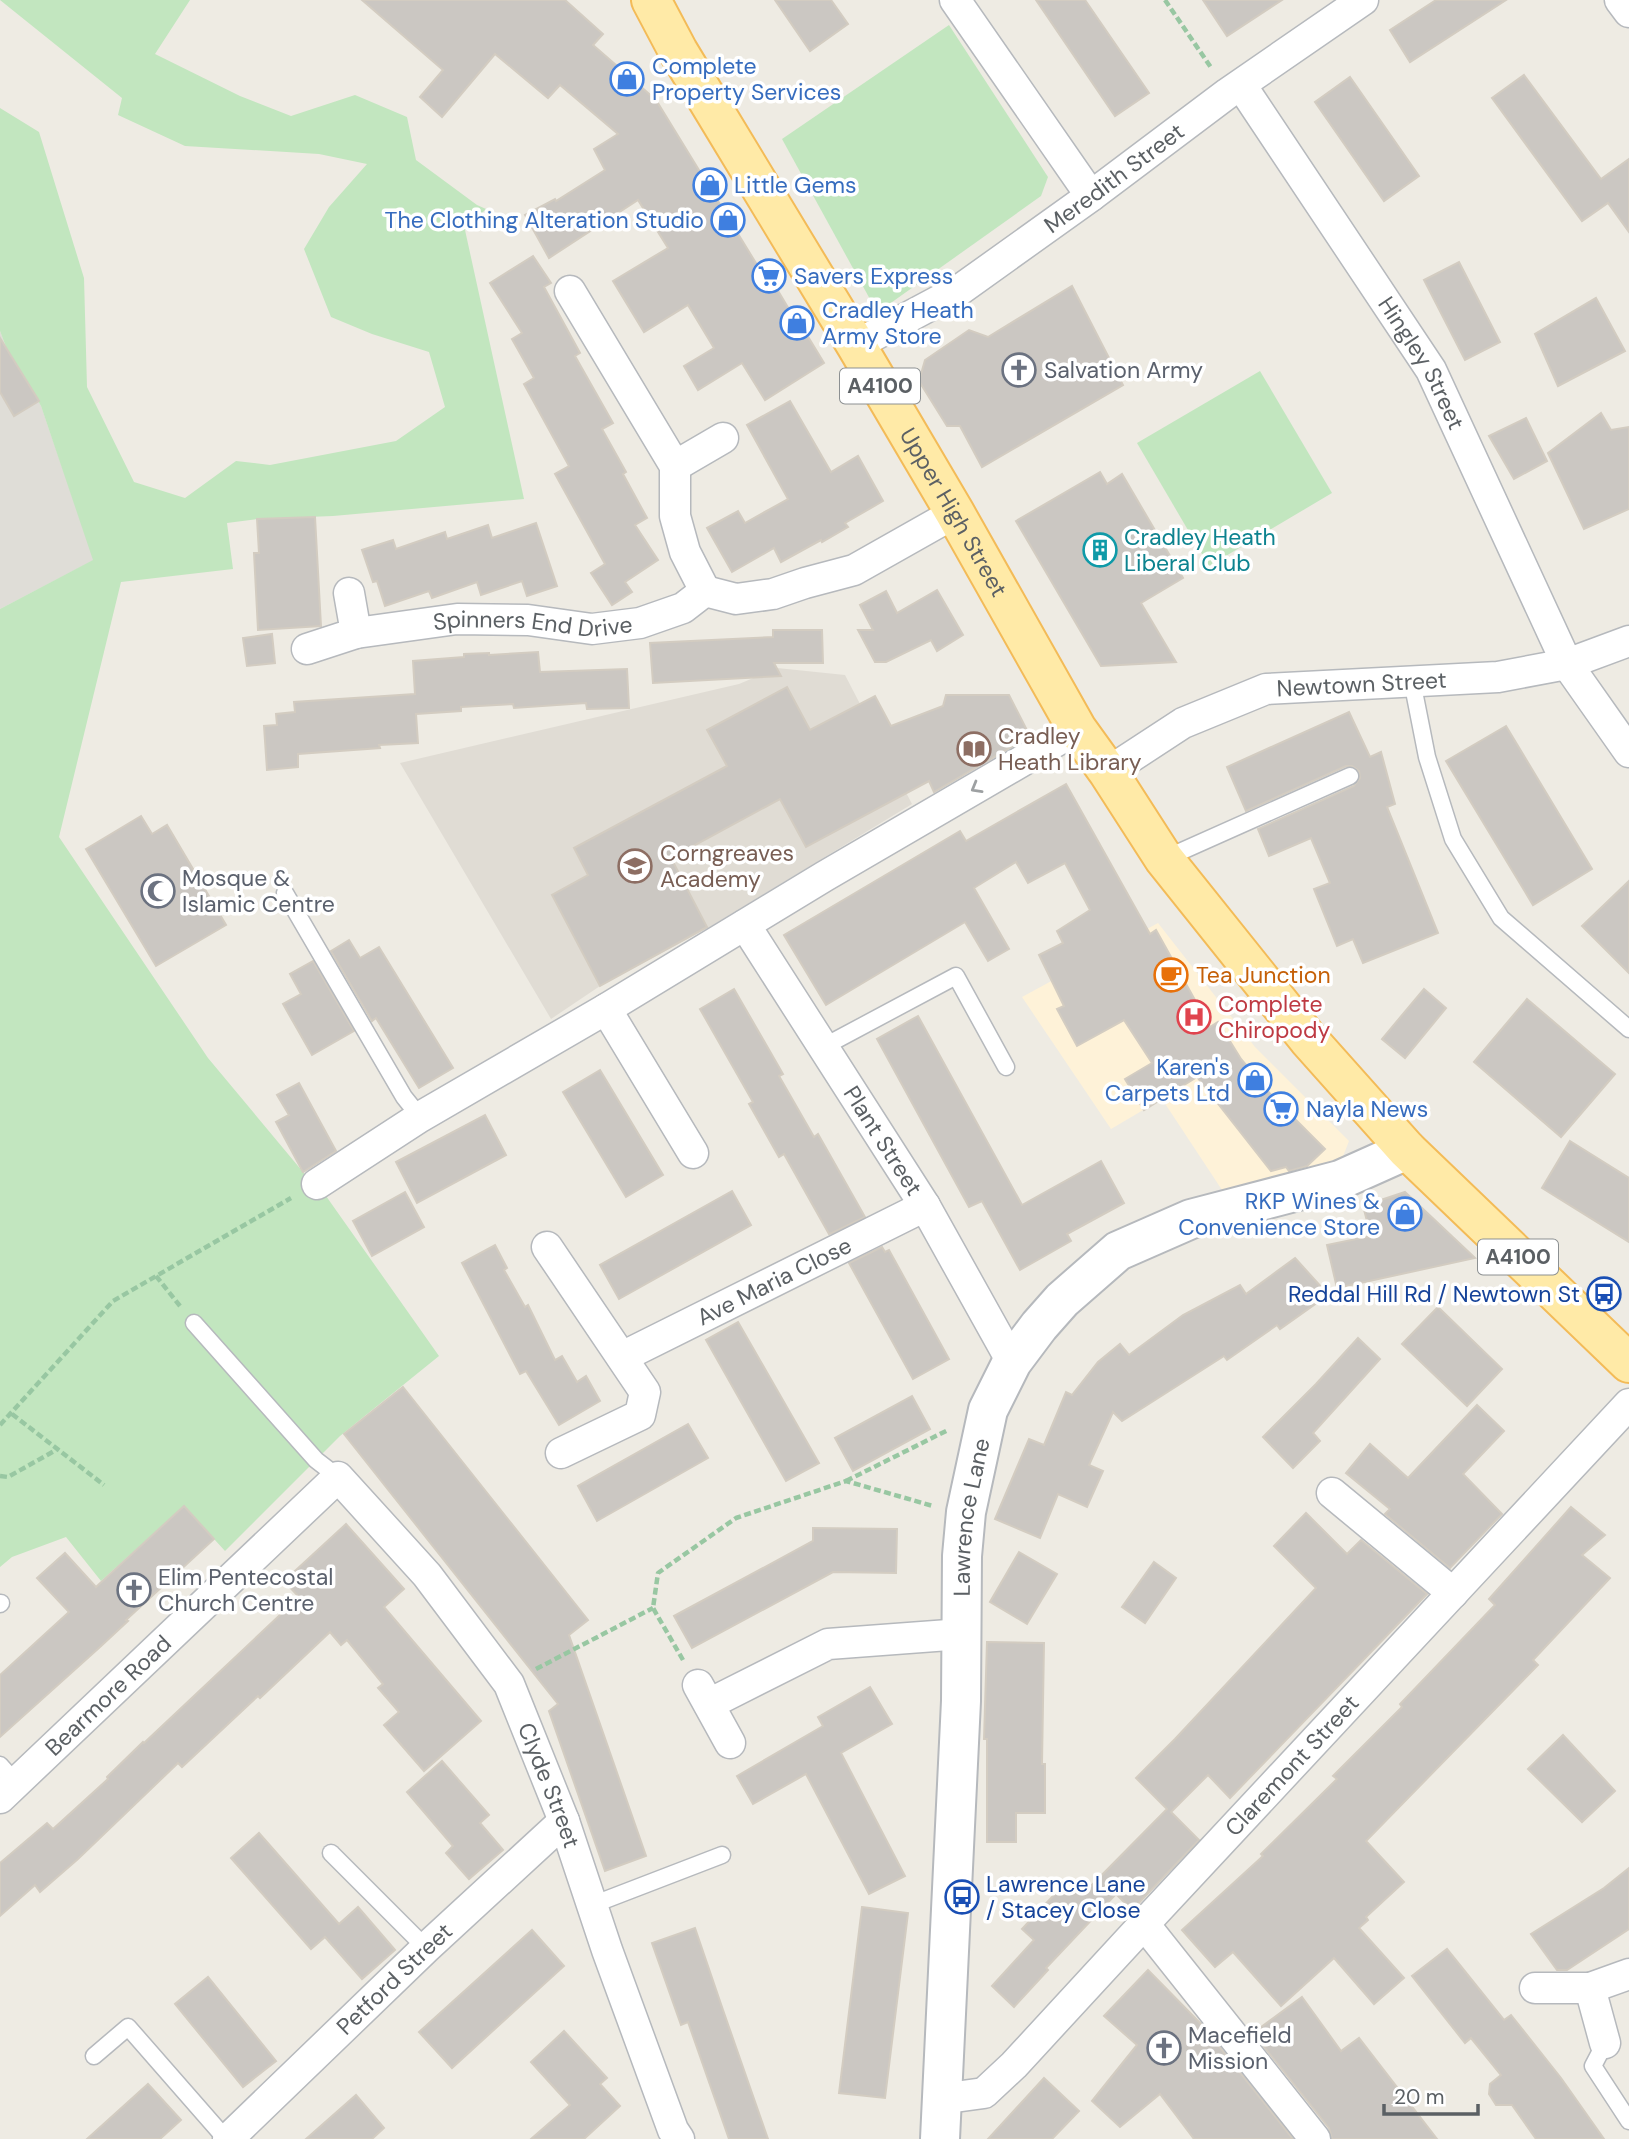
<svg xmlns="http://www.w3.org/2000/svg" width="1629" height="2139" font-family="'DM Sans',sans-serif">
<rect width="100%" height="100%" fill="#eeebe3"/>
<polygon fill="#fef2d8" points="1158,923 1255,1047 1349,1141 1340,1164 1295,1177 1222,1190 1162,1099 1111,1129 1022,997"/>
<polygon fill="#dfddd7" points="0,331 6,347 41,406 94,560 0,609"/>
<polygon fill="#e0dcd4" points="777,668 845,675 912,804 708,928 600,986 551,1019 400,763 739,684"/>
<g fill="#c2e6bf">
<polygon points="0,0 190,0 155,54 240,96 291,116 355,95 407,117 416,160 477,205 486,209 465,230 524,499 333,516 257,519 227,523 233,569 121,582 59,837 208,1058 303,1172 326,1196 439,1356 340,1436 225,1551 184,1506 101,1581 66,1537 12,1557 0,1567 0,609 93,560 41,406 6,347 0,331 0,108 39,132 84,278 87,387 134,482 185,498 236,461 270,465 396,441 445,407 429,352 372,334 331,317 304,249 329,207 367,164 319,154 185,146 118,115 122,98"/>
<polygon points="949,25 1048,177 1041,196 888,305 871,301 782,139"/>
<polygon points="1260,371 1332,493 1209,566 1137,443"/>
</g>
<g fill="#cbc7c2" stroke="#d3ccc1" stroke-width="2">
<polygon points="362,0 565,0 603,34 593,45 656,100 770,286 774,284 802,331 804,330 824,363 765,400 742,363 698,390 684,366 714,348 688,305 644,332 613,281 668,248 638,200 549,258 525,215 555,199 556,201 605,170 594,149 618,134 560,85 548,98 495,54 442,117 420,97 443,70"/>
<polygon points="775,0 831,0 848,24 810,51"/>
<polygon points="1036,0 1085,0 1149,93 1115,116"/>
<polygon points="1203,0 1282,0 1227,36"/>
<polygon points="1436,0 1506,0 1410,62 1390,30"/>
<polygon points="1524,75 1601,179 1629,159 1629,232 1608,203 1582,221 1492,98"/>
<polygon points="1350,77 1419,176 1384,201 1315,102"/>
<polygon points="533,256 551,283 544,287 580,353 575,356 613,423 602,429 626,472 623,474 647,518 635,525 658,560 625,582 632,592 612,605 591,573 605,564 555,474 569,466 524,384 534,378 512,339 522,333 490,283"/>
<polygon points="1459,262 1500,342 1465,360 1424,280"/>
<polygon points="1072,286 1123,385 982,467 960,426 947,426 919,381 925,360 969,330 988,337"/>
<polygon points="1596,298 1625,351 1558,386 1535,334"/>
<polygon points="0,338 39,401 14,416 0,392"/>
<polygon points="790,401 831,472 858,456 883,501 845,523 848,527 822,542 821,540 781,562 774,548 732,572 707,528 738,511 745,523 788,499 747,425"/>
<polygon points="1601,413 1611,430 1629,427 1629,509 1584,529 1548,453"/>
<polygon points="1526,418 1547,461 1514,479 1489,436"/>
<polygon points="1100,472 1107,484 1122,474 1183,578 1141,603 1176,662 1101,666 1016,521"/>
<polygon points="315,517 321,626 258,630 254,553 259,553 257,519"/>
<polygon points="536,523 557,586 527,596 522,581 481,595 477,582 432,598 429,591 385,606 377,581 373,582 362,550 393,540 396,549 445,532 447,539 488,525 492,538"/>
<polygon points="937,590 963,635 937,651 931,640 886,662 875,662 858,630 873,630 860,605 886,591 897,613"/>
<polygon points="773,630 822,630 823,663 774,663 781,676 653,683 650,643 773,637"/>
<polygon points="272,634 275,663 247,666 243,638"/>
<polygon points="538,652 540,672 627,669 629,708 587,709 586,703 514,708 513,704 461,707 461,711 416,714 418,743 379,745 380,748 298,754 298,767 267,770 264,726 277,725 276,714 295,712 294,702 415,694 413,661 464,657 464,654 489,653 489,655"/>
<polygon points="787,687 810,730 875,696 891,726 943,706 946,695 1009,695 1030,736 934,792 929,781 806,847 780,799 671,858 707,927 600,986 552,895 588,875 574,848 727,766 707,730"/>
<polygon points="1349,712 1370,757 1381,752 1395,804 1387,807 1438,933 1363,963 1353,939 1337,946 1314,889 1330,883 1311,838 1269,856 1258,829 1354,786 1360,778 1359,771 1352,766 1346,766 1246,811 1227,767"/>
<polygon points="1506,726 1592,869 1533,905 1446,761"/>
<polygon points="1066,784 1150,934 1156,930 1210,1027 1218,1022 1241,1059 1272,1096 1325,1149 1307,1166 1289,1171 1286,1167 1271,1171 1197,1077 1144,1110 1125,1079 1152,1063 1124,1020 1077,1046 1057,1009 1064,1006 1039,955 1063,943 1057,931 1090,910 1065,863 1028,883 1016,862 974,888 1009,949 988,961 965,922 826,1005 784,935 960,831 966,841"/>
<polygon points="141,816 152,834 167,825 226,925 156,966 86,849"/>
<polygon points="1629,881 1629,973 1582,926"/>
<polygon points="349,940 360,958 379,947 453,1068 419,1088 376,1018 372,1021 331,951"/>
<polygon points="313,961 354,1031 312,1055 283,1004 301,994 290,974"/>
<polygon points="734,989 783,1074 779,1076 814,1137 818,1134 865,1217 832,1233 829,1234 784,1154 779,1157 749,1104 753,1102 700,1009"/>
<polygon points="1424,989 1446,1008 1405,1058 1382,1039"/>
<polygon points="1527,999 1615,1074 1561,1137 1474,1062"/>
<polygon points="918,1016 1022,1205 1101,1161 1124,1203 1067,1234 1071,1241 1020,1270 982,1201 969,1207 877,1039"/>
<polygon points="600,1070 663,1175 626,1197 563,1092"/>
<polygon points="299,1083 336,1151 303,1172 276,1122 289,1115 277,1095"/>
<polygon points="485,1115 506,1155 417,1203 396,1162"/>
<polygon points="1570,1141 1629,1178 1629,1242 1542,1188"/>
<polygon points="732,1191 751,1225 619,1299 600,1265"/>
<polygon points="405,1192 424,1227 372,1256 353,1221"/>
<polygon points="1405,1192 1475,1258 1337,1288 1327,1245 1371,1236 1363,1206"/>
<polygon points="495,1245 507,1268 504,1270 525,1307 528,1305 555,1360 562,1356 577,1382 586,1376 600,1401 559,1425 526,1371 520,1374 462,1263"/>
<polygon points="882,1247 885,1252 889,1250 949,1359 913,1379 849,1263"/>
<polygon points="1295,1258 1324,1290 1310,1294 1318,1302 1280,1329 1277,1325 1227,1360 1224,1356 1122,1421 1113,1412 1089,1465 1103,1471 1087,1507 1058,1494 1040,1538 995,1519 1029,1439 1044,1445 1066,1392 1072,1395 1098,1362 1120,1344 1129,1355 1183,1315 1240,1285 1246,1294"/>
<polygon points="1438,1307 1502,1369 1467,1406 1402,1344"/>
<polygon points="738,1322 819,1463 786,1481 706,1340"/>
<polygon points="1358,1338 1380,1359 1313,1433 1320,1441 1293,1468 1263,1437 1316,1384"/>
<polygon points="403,1387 588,1620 569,1635 646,1856 605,1871 549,1711 558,1704 344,1434"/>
<polygon points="912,1396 930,1429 853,1471 835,1438"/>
<polygon points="1477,1405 1504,1431 1463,1474 1502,1514 1450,1568 1385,1514 1390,1509 1346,1473 1370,1444 1408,1478"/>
<polygon points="688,1424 708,1458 597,1521 578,1486"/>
<polygon points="184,1506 214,1539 126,1620 128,1621 100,1647 0,1737 0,1675 69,1612 37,1578 65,1553 96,1587"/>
<polygon points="1571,1507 1605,1535 1582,1555 1610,1578 1533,1660 1538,1665 1366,1841 1404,1882 1366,1917 1368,1920 1359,1928 1404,1978 1374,2004 1334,1958 1281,2006 1233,1952 1215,1967 1182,1930 1263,1856 1261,1854 1337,1779 1333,1776 1402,1707 1400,1704 1495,1605 1489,1599"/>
<polygon points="1306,1513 1347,1554 1361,1540 1427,1594 1230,1798 1208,1775 1171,1812 1199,1840 1132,1910 1116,1894 1046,1968 1048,1970 1014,2007 992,1986 1034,1940 1022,1929 1069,1879 1084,1893 1167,1809 1136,1778 1175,1739 1316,1588 1274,1546"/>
<polygon points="346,1524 404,1589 384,1607 481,1721 424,1771 384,1725 399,1712 378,1688 383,1684 347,1640 341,1645 330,1632 260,1698 258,1696 182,1767 178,1763 78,1859 40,1892 35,1885 0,1916 0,1863 47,1823 53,1829 108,1779 107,1777 143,1742 144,1743 299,1597 284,1581"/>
<polygon points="813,1528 897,1529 896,1573 833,1572 692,1648 674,1616 813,1541"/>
<polygon points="1019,1552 1057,1574 1027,1624 990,1602"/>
<polygon points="1154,1562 1176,1578 1145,1623 1122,1607"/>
<polygon points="987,1642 1044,1643 1042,1764 1045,1764 1045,1813 1016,1813 1016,1842 987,1842 987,1739 984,1739"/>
<polygon points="870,1687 892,1724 841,1753 905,1876 869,1894 806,1774 753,1804 737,1776 823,1726 818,1717"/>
<polygon points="1563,1735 1615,1791 1582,1822 1528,1769"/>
<polygon points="442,1761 489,1815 480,1823 503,1850 469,1879 446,1853 453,1846 407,1792"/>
<polygon points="259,1833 339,1924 358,1907 395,1950 362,1979 325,1937 311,1949 231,1858"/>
<polygon points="1629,1868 1629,1929 1567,1970 1557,1970 1531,1934 1604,1888"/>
<polygon points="862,1907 908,1913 885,2098 839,2093"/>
<polygon points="695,1928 723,2010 768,2139 729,2139 688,2022 681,2025 652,1943"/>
<polygon points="532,1930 564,1966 452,2068 419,2032"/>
<polygon points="1447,1949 1504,2020 1511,2015 1561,2078 1604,2139 1536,2139 1512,2105 1496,2105 1489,2094 1490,2084 1501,2075 1471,2038 1465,2043 1412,1976"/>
<polygon points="1148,1970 1202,2025 1293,2139 1194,2139 1160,2094 1120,2127 1092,2101 1137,2045 1104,2016"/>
<polygon points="208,1977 276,2061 243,2087 175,2004"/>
<polygon points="1302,1997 1341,2051 1359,2038 1437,2139 1332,2139 1329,2128 1253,2033"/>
<polygon points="564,2031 607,2078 600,2084 620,2106 584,2139 531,2139 570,2105 531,2062"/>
<polygon points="1044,2078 1079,2111 1052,2139 988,2139"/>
<polygon points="148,2084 181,2120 160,2139 87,2139"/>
<polygon points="356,2095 384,2128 372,2139 306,2139"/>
</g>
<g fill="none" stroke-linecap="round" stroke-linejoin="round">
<defs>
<g id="service">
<polyline points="1412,681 1427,757 1453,839 1501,918 1629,1029"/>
<polyline points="1164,859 1350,776"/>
<polyline points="285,893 404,1097 420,1117"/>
<polyline points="823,1047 956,976 1006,1067"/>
<polyline points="194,1323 316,1460 338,1477"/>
<polyline points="0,1604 1,1603"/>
<polyline points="0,1765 16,1783"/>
<polyline points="331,1853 426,1948"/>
<polyline points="592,1905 722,1855"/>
<polyline points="1605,2043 1593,2066 1629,2121"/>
<polyline points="94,2056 128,2027 226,2139"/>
</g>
<g id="minor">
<polyline points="955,0 1091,196"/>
<polyline points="1620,0 1629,12"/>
<path id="s1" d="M1241,85l190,285 136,294 62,88"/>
<polyline points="570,291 675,466 675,516 685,552 705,591"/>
<path id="s2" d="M856,345l105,-56 130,-93 137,-103 135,-93"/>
<polyline points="675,466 723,438"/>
<path id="s3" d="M356,633l101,-14 71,1 64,9 48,-6 43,-15 22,-17 31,8 37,-5 32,-11 49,-13 101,-57"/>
<polyline points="307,649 356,633 349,593"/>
<path id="s4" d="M1108,772l75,-49 83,-34 232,-12 69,-13 62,-23"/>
<path id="s5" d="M745,925l180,281 87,156"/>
<polyline points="606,1009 693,1153"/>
<polyline points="317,1184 420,1117 606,1009 825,876 1077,729"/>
<polyline points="547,1247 645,1392 640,1415 561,1453"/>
<path id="s6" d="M622,1357l303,-151"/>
<polyline points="1332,1493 1453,1593"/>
<polyline points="698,1685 730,1743"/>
<polyline points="709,1704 828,1644 962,1634"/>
<path id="s7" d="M0,1798l338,-321 89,98 82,109 55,137 43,129 66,180 6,9"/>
<polyline points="1144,1924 1315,2139"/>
<polyline points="1535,1988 1590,1988 1605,2043"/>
<polyline points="1590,1988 1629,1974"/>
<path id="s8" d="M940,2099l44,-6 30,-28 130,-141 485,-520"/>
<path id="s9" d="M228,2139l198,-191 138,-127"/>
</g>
<g id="tertiary">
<path id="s10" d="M940,2139l21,-438 1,-145 4,-44 22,-102 24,-48 27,-36 23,-26 56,-49 73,-32 149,-39 67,-30"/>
</g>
<g id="primary">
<path id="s11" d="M651,0l27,51 178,294 99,168 122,216 31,43 56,87 144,180 99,111 222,213"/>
</g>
</defs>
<use href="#service" stroke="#b6b9bd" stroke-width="19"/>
<use href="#minor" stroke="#b6b9bd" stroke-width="33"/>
<use href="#tertiary" stroke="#b6b9bd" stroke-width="42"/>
<use href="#primary" stroke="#f3bb58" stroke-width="42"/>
<g stroke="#98c7a2" stroke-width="4.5" stroke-dasharray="7 3.5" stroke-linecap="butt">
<polyline points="1165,0 1212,69"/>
<polyline points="156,1276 180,1306"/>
<polyline points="12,1414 104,1485"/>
<polyline points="0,1425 113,1301 291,1198"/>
<polyline points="0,1476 8,1477 56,1450"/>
<polyline points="846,1481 948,1430"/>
<polyline points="683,1660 653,1608 658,1573 736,1518 846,1481 933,1506"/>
<polyline points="536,1669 653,1608"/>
</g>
<use href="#service" stroke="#fff" stroke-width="16"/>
<use href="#minor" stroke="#fff" stroke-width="30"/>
<use href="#tertiary" stroke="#fff" stroke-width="38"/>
<use href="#primary" stroke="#ffeaa7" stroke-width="38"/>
</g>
<defs><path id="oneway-chevron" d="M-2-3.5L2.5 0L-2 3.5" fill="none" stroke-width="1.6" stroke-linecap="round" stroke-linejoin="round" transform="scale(1.75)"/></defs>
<use stroke="#9da0a2" href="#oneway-chevron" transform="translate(976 788) rotate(150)"/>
<defs>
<symbol id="shop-ring" viewBox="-11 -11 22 22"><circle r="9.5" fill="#fff" stroke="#3f7fe0" stroke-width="1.5"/><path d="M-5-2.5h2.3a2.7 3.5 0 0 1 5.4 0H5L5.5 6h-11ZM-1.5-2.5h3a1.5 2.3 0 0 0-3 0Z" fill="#3f7fe0"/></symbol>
<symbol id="supermarket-ring" viewBox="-11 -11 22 22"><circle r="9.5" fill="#fff" stroke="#3f7fe0" stroke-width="1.5"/><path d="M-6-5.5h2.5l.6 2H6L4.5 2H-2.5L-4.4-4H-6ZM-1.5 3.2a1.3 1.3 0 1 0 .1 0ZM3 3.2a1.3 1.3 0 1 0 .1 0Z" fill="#3f7fe0"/></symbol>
<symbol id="church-ring" viewBox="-11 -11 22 22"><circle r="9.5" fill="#fff" stroke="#6b7280" stroke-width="1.5"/><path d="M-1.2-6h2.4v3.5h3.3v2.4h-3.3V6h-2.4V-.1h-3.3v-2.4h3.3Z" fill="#6b7280"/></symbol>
<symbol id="building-ring" viewBox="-11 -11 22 22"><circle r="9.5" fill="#fff" stroke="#0f9aa8" stroke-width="1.5"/><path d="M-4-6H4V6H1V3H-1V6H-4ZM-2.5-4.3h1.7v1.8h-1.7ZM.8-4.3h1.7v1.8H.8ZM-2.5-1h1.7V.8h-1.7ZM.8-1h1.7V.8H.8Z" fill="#0f9aa8"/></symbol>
<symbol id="library-ring" viewBox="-11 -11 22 22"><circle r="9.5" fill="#fff" stroke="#8d6e63" stroke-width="1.5"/><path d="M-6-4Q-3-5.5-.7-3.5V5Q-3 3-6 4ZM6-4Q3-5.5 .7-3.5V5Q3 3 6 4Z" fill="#8d6e63"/></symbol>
<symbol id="school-ring" viewBox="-11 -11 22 22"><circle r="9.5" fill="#fff" stroke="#8d6e63" stroke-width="1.5"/><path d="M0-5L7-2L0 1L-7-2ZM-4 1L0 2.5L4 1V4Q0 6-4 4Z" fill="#8d6e63"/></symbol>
<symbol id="mosque-ring" viewBox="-11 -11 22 22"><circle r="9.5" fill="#fff" stroke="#6b7280" stroke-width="1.5"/><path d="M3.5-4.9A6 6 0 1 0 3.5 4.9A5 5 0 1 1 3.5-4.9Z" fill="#6b7280"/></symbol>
<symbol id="cafe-ring" viewBox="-11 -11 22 22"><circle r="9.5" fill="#fff" stroke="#e8710a" stroke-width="1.5"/><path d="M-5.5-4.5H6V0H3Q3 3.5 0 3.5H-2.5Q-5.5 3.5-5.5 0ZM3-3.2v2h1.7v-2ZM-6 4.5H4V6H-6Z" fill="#e8710a"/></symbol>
<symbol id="hospital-ring" viewBox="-11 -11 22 22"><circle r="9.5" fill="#fff" stroke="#e0444e" stroke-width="1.5"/><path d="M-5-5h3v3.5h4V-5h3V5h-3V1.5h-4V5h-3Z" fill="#e0444e"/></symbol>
<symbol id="bus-ring" viewBox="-11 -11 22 22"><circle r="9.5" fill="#fff" stroke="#1a4fb4" stroke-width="1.5"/><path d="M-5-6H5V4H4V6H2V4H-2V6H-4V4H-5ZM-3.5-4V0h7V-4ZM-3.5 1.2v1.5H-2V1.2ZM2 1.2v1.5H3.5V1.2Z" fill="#1a4fb4"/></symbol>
</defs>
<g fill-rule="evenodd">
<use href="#shop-ring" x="608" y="60" width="38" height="38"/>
<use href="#shop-ring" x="691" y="166" width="38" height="38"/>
<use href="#shop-ring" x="709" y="201" width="38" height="38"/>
<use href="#supermarket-ring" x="750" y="257" width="38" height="38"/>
<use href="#shop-ring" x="778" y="304" width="38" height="38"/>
<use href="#church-ring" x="1000" y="351" width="38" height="38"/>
<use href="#building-ring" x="1081" y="531" width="38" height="38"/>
<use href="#library-ring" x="955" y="730" width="38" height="38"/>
<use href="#school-ring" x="616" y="847" width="38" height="38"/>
<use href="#mosque-ring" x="139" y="872" width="38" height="38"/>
<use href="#cafe-ring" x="1152" y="956" width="38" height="38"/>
<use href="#hospital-ring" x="1175" y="998" width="38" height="38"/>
<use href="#shop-ring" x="1236" y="1061" width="38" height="38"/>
<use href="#supermarket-ring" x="1262" y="1090" width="38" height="38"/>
<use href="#shop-ring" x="1386" y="1195" width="38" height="38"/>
<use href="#bus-ring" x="1585" y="1275" width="38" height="38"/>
<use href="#church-ring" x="115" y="1571" width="38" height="38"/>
<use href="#bus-ring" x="943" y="1878" width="38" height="38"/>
<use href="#church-ring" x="1145" y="2029" width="38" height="38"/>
</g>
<g text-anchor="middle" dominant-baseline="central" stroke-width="7" stroke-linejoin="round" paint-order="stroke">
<g fill="#fff" stroke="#8c9092" stroke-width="2">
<rect x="840" y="368.5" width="80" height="35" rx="5"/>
<rect x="1478" y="1239.5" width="80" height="35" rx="5"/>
</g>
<g font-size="21" font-weight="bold" fill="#5b6064">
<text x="880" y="386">A4100</text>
<text x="1518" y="1257">A4100</text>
</g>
<g font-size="23" fill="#366cbe" stroke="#fff" text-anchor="start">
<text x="652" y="66">Complete<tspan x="652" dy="26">Property Services</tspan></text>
<text x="734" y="185">Little Gems</text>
<text x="704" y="220" text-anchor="end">The Clothing Alteration Studio</text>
<text x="794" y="276">Savers Express</text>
<text x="822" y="310">Cradley Heath<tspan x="822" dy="26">Army Store</tspan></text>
<text x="1230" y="1067" text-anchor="end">Karen's<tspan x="1230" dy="26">Carpets Ltd</tspan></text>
<text x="1306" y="1109">Nayla News</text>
<text x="1380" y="1201" text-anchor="end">RKP Wines &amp;<tspan x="1380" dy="26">Convenience Store</tspan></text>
</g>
<g font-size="23" fill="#5b6064" stroke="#fff">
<text stroke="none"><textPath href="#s2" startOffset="308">Meredith Street</textPath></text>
<text stroke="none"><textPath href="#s1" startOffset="332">Hingley Street</textPath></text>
<text stroke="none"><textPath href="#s11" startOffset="595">Upper High Street</textPath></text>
<text stroke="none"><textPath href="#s3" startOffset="178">Spinners End Drive</textPath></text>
<text stroke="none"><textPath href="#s4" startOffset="275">Newtown Street</textPath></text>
<text stroke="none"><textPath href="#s5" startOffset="256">Plant Street</textPath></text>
<text stroke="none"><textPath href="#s6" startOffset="170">Ave Maria Close</textPath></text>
<text stroke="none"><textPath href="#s10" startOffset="623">Lawrence Lane</textPath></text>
<text stroke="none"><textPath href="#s7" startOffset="149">Bearmore Road</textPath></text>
<text stroke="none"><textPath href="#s8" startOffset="494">Claremont Street</textPath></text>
<text stroke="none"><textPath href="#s7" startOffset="844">Clyde Street</textPath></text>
<text stroke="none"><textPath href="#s9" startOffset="231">Petford Street</textPath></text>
</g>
<g font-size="23" fill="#5b616d" stroke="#fff" text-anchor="start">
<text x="1044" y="370">Salvation Army</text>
<text x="182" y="878">Mosque &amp;<tspan x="182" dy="26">Islamic Centre</tspan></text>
<text x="158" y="1577">Elim Pentecostal<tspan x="158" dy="26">Church Centre</tspan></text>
<text x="1188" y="2035">Macefield<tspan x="1188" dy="26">Mission</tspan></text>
</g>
<g font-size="23" fill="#0d838f" stroke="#fff" text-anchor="start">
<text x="1124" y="537">Cradley Heath<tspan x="1124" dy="26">Liberal Club</tspan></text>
</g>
<g font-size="23" fill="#785e54" stroke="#fff" text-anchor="start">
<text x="998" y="736">Cradley<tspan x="998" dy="26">Heath Library</tspan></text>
<text x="660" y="853">Corngreaves<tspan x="660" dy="26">Academy</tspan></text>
</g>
<g font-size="23" fill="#c56008" stroke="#fff" text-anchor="start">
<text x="1196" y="975">Tea Junction</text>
</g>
<g font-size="23" fill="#be3a42" stroke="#fff" text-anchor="start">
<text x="1218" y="1004">Complete<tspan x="1218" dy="26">Chiropody</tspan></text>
</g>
<g font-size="23" fill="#164399" stroke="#fff" text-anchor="end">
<text x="1580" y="1294">Reddal Hill Rd / Newtown St</text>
<text x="986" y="1884" text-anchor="start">Lawrence Lane<tspan x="986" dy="26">/ Stacey Close</tspan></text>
</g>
</g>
<path d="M1384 2104v10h94v-10" fill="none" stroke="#5b6064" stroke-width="3.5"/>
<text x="1394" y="2104" font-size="21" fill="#5b6064" stroke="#ffffff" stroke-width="5" paint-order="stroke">20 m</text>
</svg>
